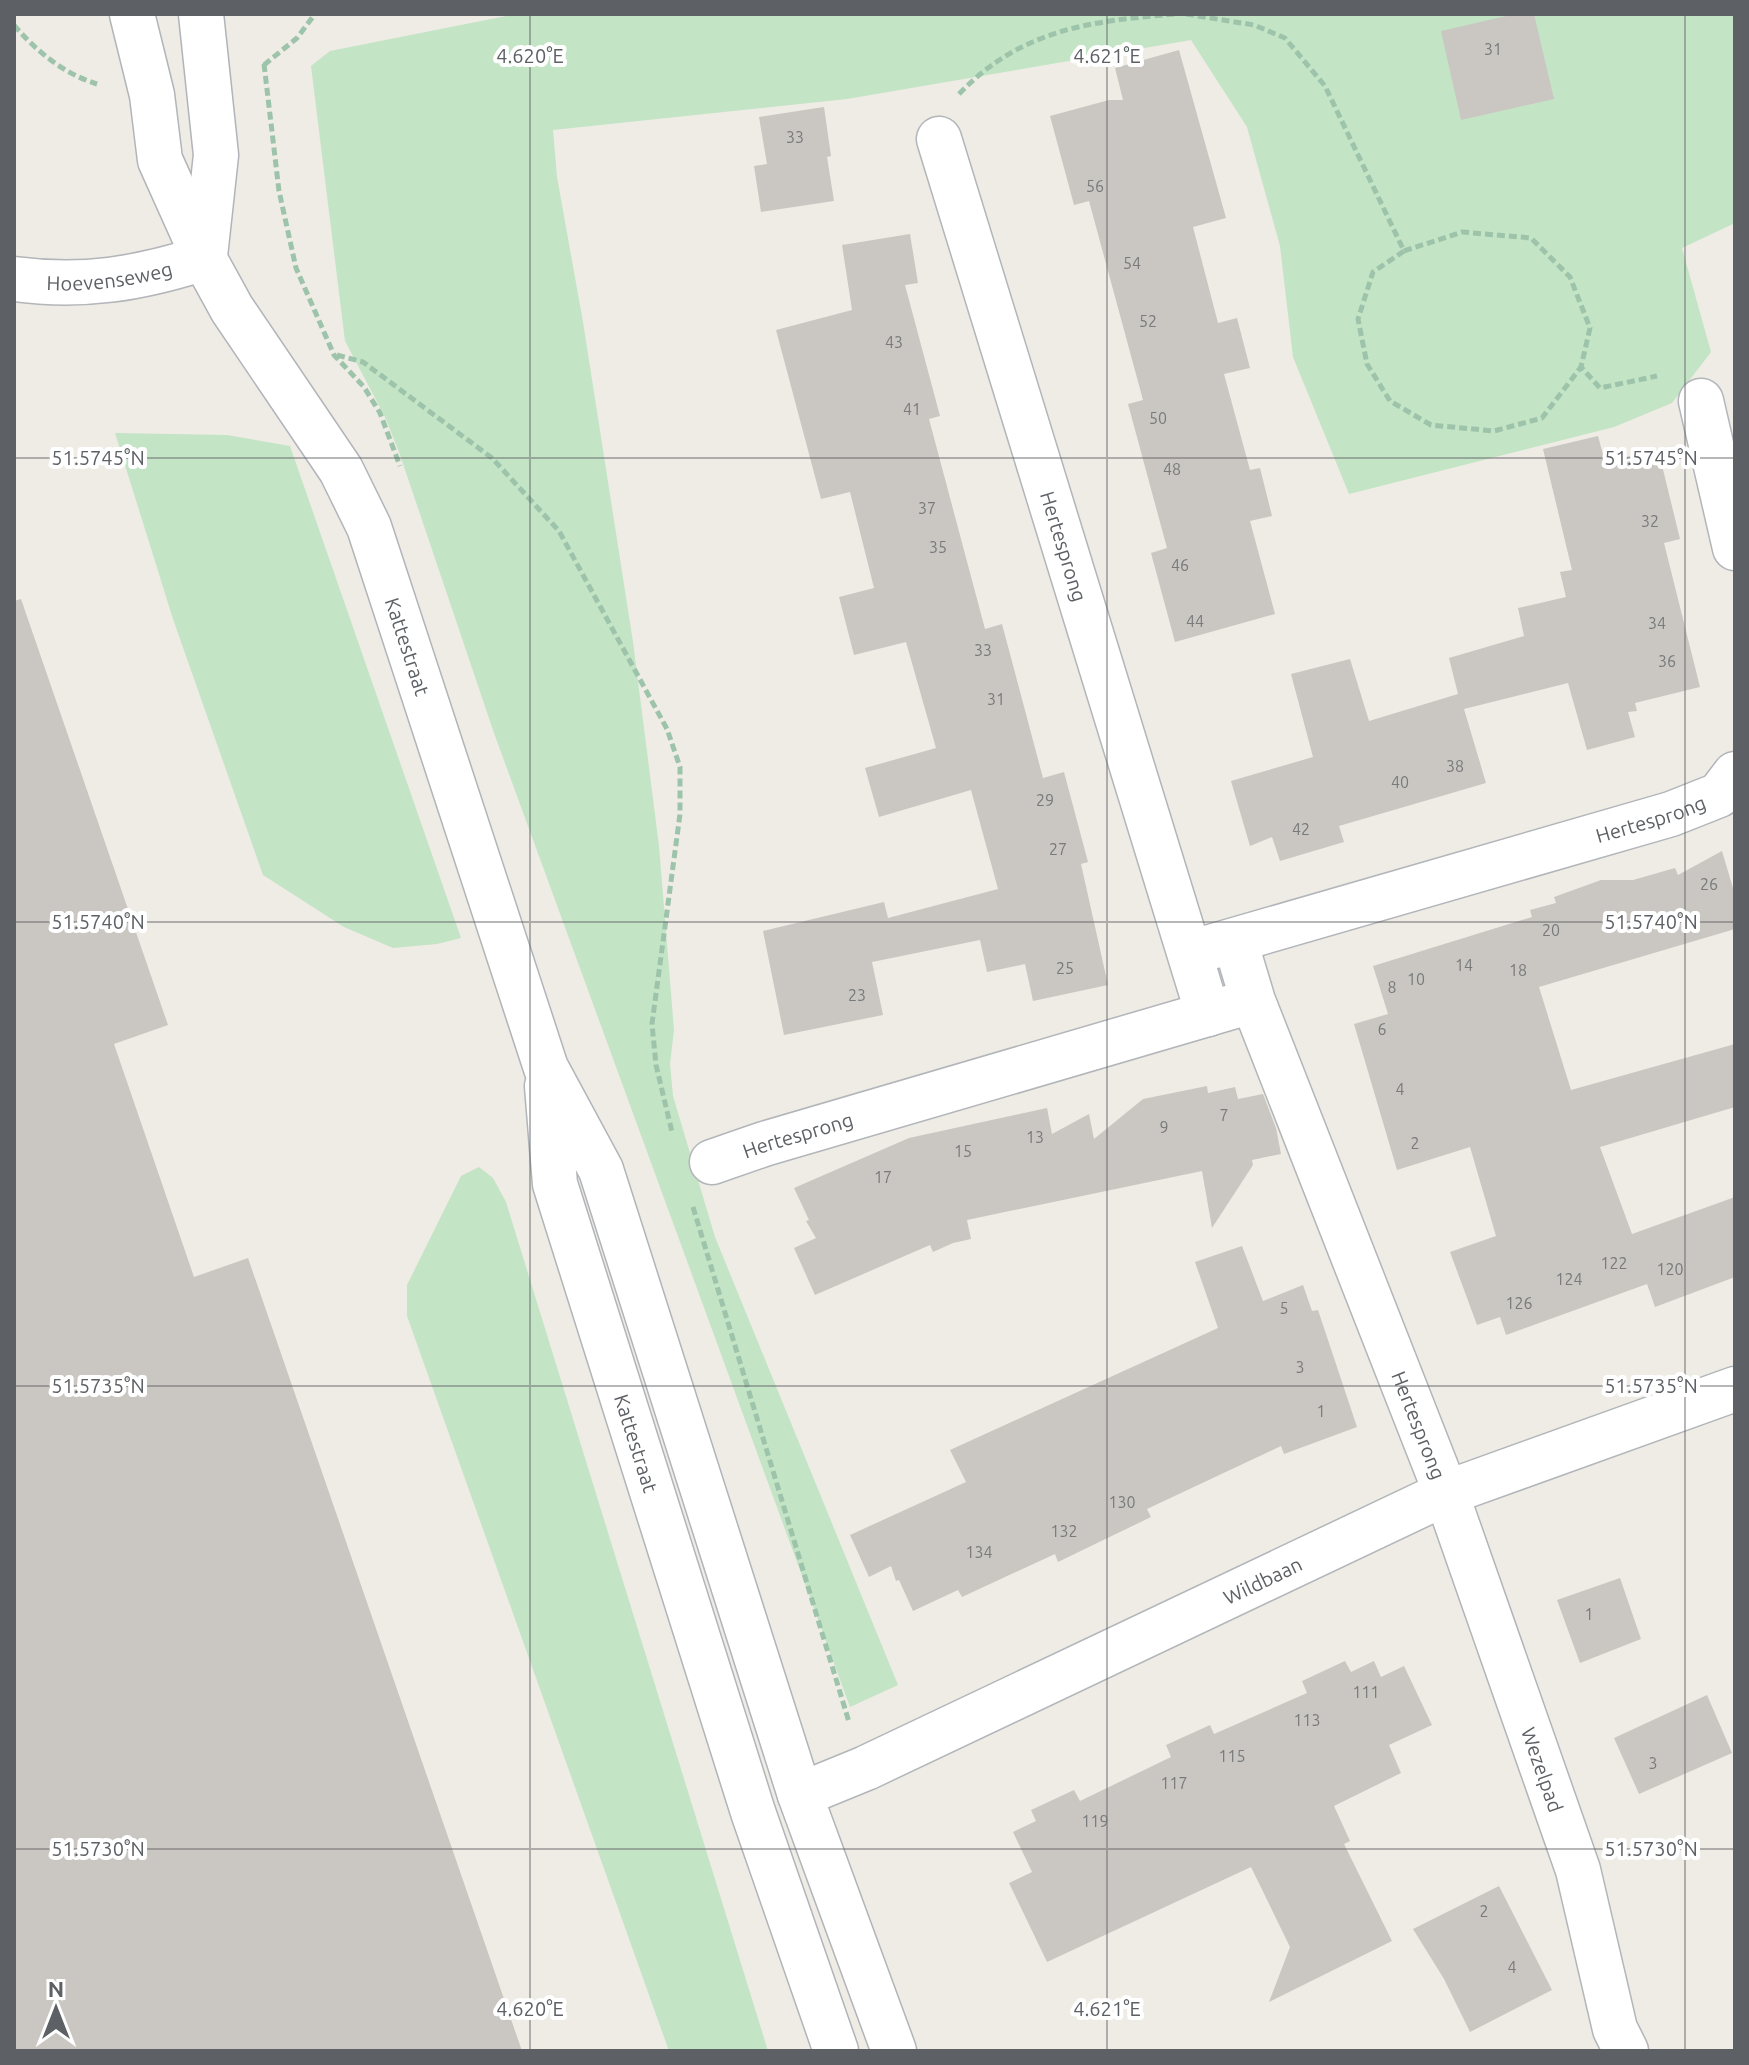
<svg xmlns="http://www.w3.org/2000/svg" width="1749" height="2065" font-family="Ubuntu,sans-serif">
<rect width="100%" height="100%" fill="#eeece5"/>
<g fill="#c3e4c5">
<polygon points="516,14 1735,14 1735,223 1682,248 1711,352 1672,403 1614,427 1349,494 1293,357 1280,246 1247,127 1191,40 847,99 553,130 557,177 583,322 633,642 659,846 674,1030 670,1064 673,1096 715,1237 898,1685 850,1707 494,733 399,452 385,417 345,341 311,66 330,51"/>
<polygon points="115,433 227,435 290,446 461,938 437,944 393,948 344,927 263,875 173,619"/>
<polygon points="479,1167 493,1178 506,1202 768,2051 669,2051 407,1316 407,1285 461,1176"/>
</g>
<g fill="#cac7c2">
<polygon points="1515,14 1534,14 1554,99 1461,120 1441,31"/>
<polygon points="1179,50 1226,218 1193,227 1218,323 1237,318 1250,368 1224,374 1250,470 1260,468 1272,516 1250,521 1275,614 1175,642 1151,553 1167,548 1128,404 1143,400 1089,201 1074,205 1050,116 1109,100 1123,100 1115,68"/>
<polygon points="824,107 831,156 827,157 834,201 761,212 754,166 767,164 759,117"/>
<polygon points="910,234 918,283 905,285 940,416 929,419 985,629 1002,624 1043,778 1064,772 1088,862 1081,864 1108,985 1033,1001 1025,964 987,972 980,940 872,962 883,1015 784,1035 763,931 884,902 888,918 998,889 971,790 879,817 865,768 936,748 906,642 854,655 839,597 874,588 850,492 821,499 776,330 852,310 842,245"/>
<polygon points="1598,436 1605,462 1658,449 1680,539 1664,543 1700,687 1635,703 1637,711 1628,712 1635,737 1587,750 1568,683 1464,709 1486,783 1339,826 1344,842 1280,861 1272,837 1250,846 1231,781 1313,757 1291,674 1350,659 1369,721 1458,694 1449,658 1524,636 1518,608 1566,597 1560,572 1572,570 1543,449"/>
<polygon points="21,599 168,1025 114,1044 194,1277 248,1258 522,2051 14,2051 14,601"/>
<polygon points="1722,851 1735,895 1735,929 1539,987 1571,1090 1735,1044 1735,1107 1600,1147 1632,1234 1735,1197 1735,1277 1655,1307 1647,1284 1506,1335 1500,1317 1477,1325 1450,1252 1496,1236 1470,1147 1397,1170 1354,1024 1388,1014 1373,966 1532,917 1530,910 1556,903 1554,897 1601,880 1633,880 1675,868 1678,875"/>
<polygon points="1207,1086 1208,1093 1235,1087 1238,1099 1263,1094 1276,1128 1281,1154 1252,1160 1253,1165 1212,1228 1202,1171 967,1220 971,1239 953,1243 933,1252 930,1245 815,1295 794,1248 816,1238 806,1221 809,1220 794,1188 909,1138 1047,1108 1052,1134 1089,1114 1094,1139 1143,1099"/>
<polygon points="1242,1246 1263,1301 1303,1285 1312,1311 1318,1310 1357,1427 1284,1454 1281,1446 1147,1509 1151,1517 1058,1562 1055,1554 962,1597 958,1590 913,1611 899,1580 896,1581 891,1566 869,1577 850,1535 966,1482 950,1450 1218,1328 1195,1262"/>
<polygon points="1620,1578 1641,1639 1580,1663 1557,1600"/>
<polygon points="1345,1661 1351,1672 1374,1661 1381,1677 1404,1666 1432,1725 1389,1745 1401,1773 1334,1806 1350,1841 1344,1844 1392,1941 1269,2002 1290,1947 1251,1867 1047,1962 1009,1883 1032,1872 1013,1832 1036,1821 1031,1810 1074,1790 1080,1801 1171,1757 1166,1745 1210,1725 1214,1734 1307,1693 1302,1681"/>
<polygon points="1707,1695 1732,1753 1639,1794 1614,1738"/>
<polygon points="1499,1886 1552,1990 1470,2032 1444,1979 1413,1929"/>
</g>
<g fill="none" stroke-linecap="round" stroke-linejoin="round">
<defs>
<g id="street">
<path id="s1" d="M939,139l269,875"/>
<path id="s2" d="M14,279c69,9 124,0 190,-21"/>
<polyline points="1701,401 1735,548"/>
<path id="s3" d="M1235,941l18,60 193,492 132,377 37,159 11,22"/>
<path id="s4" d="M1207,948l464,-134 48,-19 16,-21"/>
<path id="s5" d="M712,1162l52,-18 471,-138"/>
<path id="s6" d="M800,1795l66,-27 580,-275 289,-104"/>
</g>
<g id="secondary">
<path id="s7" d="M132,14l20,81 8,65 44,98 28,51 109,161 28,57 177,541 55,102 199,625 94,256"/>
<polyline points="201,14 216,155 205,256"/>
<path id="s8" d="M547,1086l8,98 198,628 83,239"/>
</g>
</defs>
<use href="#street" stroke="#b2b5b9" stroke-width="47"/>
<use href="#secondary" stroke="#b1b4b9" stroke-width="47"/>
<g stroke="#9dc4aa" stroke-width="5" stroke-dasharray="8 4" stroke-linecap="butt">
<polyline points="1186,14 1254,25 1285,38 1325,86 1404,251 1462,232 1531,238 1570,277 1590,328 1581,367 1600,388 1657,376"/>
<path d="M14,25c22,26 50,49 83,59"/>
<polyline points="264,64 279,191 296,268 334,355 364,387 380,413 400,466"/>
<polyline points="264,65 297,38 315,14"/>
<path d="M959,94c62,-65 132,-73 217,-80"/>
<polyline points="1404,251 1373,272 1358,319 1367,364 1390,401 1431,425 1494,431 1542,418 1581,367"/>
<polyline points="337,355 363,362 492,458 559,531 667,729 680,767 680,814 652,1024 656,1065 672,1132"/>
<polyline points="693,1207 849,1722"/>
</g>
<use href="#street" stroke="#fff" stroke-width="44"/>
<use href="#secondary" stroke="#fff" stroke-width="44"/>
</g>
<path fill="none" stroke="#5d6064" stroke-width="2" stroke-opacity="0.45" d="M530,14v2037M1107,14v2037M1685,14v2037M14,458h1721M14,922h1721M14,1386h1721M14,1849h1721"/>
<g text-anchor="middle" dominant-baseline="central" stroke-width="8" stroke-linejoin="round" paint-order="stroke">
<g font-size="16" fill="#787a7c">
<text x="1493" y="49">31</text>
<text x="795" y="137">33</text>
<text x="1095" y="186">56</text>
<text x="1132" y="263">54</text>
<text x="1148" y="321">52</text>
<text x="894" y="342">43</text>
<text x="912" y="409">41</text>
<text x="1158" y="418">50</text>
<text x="1172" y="469">48</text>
<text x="927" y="508">37</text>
<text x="1650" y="521">32</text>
<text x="938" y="547">35</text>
<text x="1180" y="565">46</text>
<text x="1195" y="621">44</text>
<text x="1657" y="623">34</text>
<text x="983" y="650">33</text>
<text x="1667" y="661">36</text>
<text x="996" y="699">31</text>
<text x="1455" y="766">38</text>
<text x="1400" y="782">40</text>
<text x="1045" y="800">29</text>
<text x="1301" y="829">42</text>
<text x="1058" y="849">27</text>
<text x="1709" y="884">26</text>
<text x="1551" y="930">20</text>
<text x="1464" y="965">14</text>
<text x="1065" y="968">25</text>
<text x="1518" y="970">18</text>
<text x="1416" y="979">10</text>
<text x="1392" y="987">8</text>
<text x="857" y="995">23</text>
<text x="1382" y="1029">6</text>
<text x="1400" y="1089">4</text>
<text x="1224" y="1115">7</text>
<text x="1164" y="1127">9</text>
<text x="1035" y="1137">13</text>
<text x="1415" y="1143">2</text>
<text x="963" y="1151">15</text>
<text x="883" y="1177">17</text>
<text x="1614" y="1263">122</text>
<text x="1670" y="1269">120</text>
<text x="1569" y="1279">124</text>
<text x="1519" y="1303">126</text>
<text x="1284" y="1308">5</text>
<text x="1300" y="1367">3</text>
<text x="1321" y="1411">1</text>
<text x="1122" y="1502">130</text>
<text x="1064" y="1531">132</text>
<text x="979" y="1552">134</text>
<text x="1589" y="1614">1</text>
<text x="1366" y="1692">111</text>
<text x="1307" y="1720">113</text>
<text x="1232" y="1756">115</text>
<text x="1653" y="1763">3</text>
<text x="1174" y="1783">117</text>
<text x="1095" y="1821">119</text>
<text x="1484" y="1911">2</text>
<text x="1512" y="1967">4</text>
</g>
<g font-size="20" fill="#5d6064" stroke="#fff">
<text stroke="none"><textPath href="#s2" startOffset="96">Hoevenseweg</textPath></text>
<text stroke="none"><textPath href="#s1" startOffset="426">Hertesprong</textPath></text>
<text stroke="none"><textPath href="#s7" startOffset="698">Kattestraat</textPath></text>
<text stroke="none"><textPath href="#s4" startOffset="462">Hertesprong</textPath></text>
<text stroke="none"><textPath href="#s5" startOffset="90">Hertesprong</textPath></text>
<text stroke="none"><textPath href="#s3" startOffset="518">Hertesprong</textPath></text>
<text stroke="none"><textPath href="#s8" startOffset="370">Kattestraat</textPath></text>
<text stroke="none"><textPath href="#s6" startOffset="510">Wildbaan</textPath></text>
<text stroke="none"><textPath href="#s3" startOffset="884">Wezelpad</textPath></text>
</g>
</g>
<g font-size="20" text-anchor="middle" fill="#5d6064" stroke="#fff" stroke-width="8" stroke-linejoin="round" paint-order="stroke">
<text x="530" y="63">4.620°E</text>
<text x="1107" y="63">4.621°E</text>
<text x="98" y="465">51.5745°N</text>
<text x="1651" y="465">51.5745°N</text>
<text x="98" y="929">51.5740°N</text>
<text x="1651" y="929">51.5740°N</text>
<text x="98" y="1393">51.5735°N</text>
<text x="1651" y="1393">51.5735°N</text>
<text x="98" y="1856">51.5730°N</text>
<text x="1651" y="1856">51.5730°N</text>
<text x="530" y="2016">4.620°E</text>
<text x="1107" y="2016">4.621°E</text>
</g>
<rect width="1749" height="2065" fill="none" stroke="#5d6064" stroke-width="32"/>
<g transform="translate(56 2009)" stroke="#ffffff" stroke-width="6" paint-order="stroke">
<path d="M0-6L14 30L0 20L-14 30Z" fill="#5d6064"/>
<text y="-12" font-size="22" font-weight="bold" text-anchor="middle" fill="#5d6064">N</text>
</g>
</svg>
